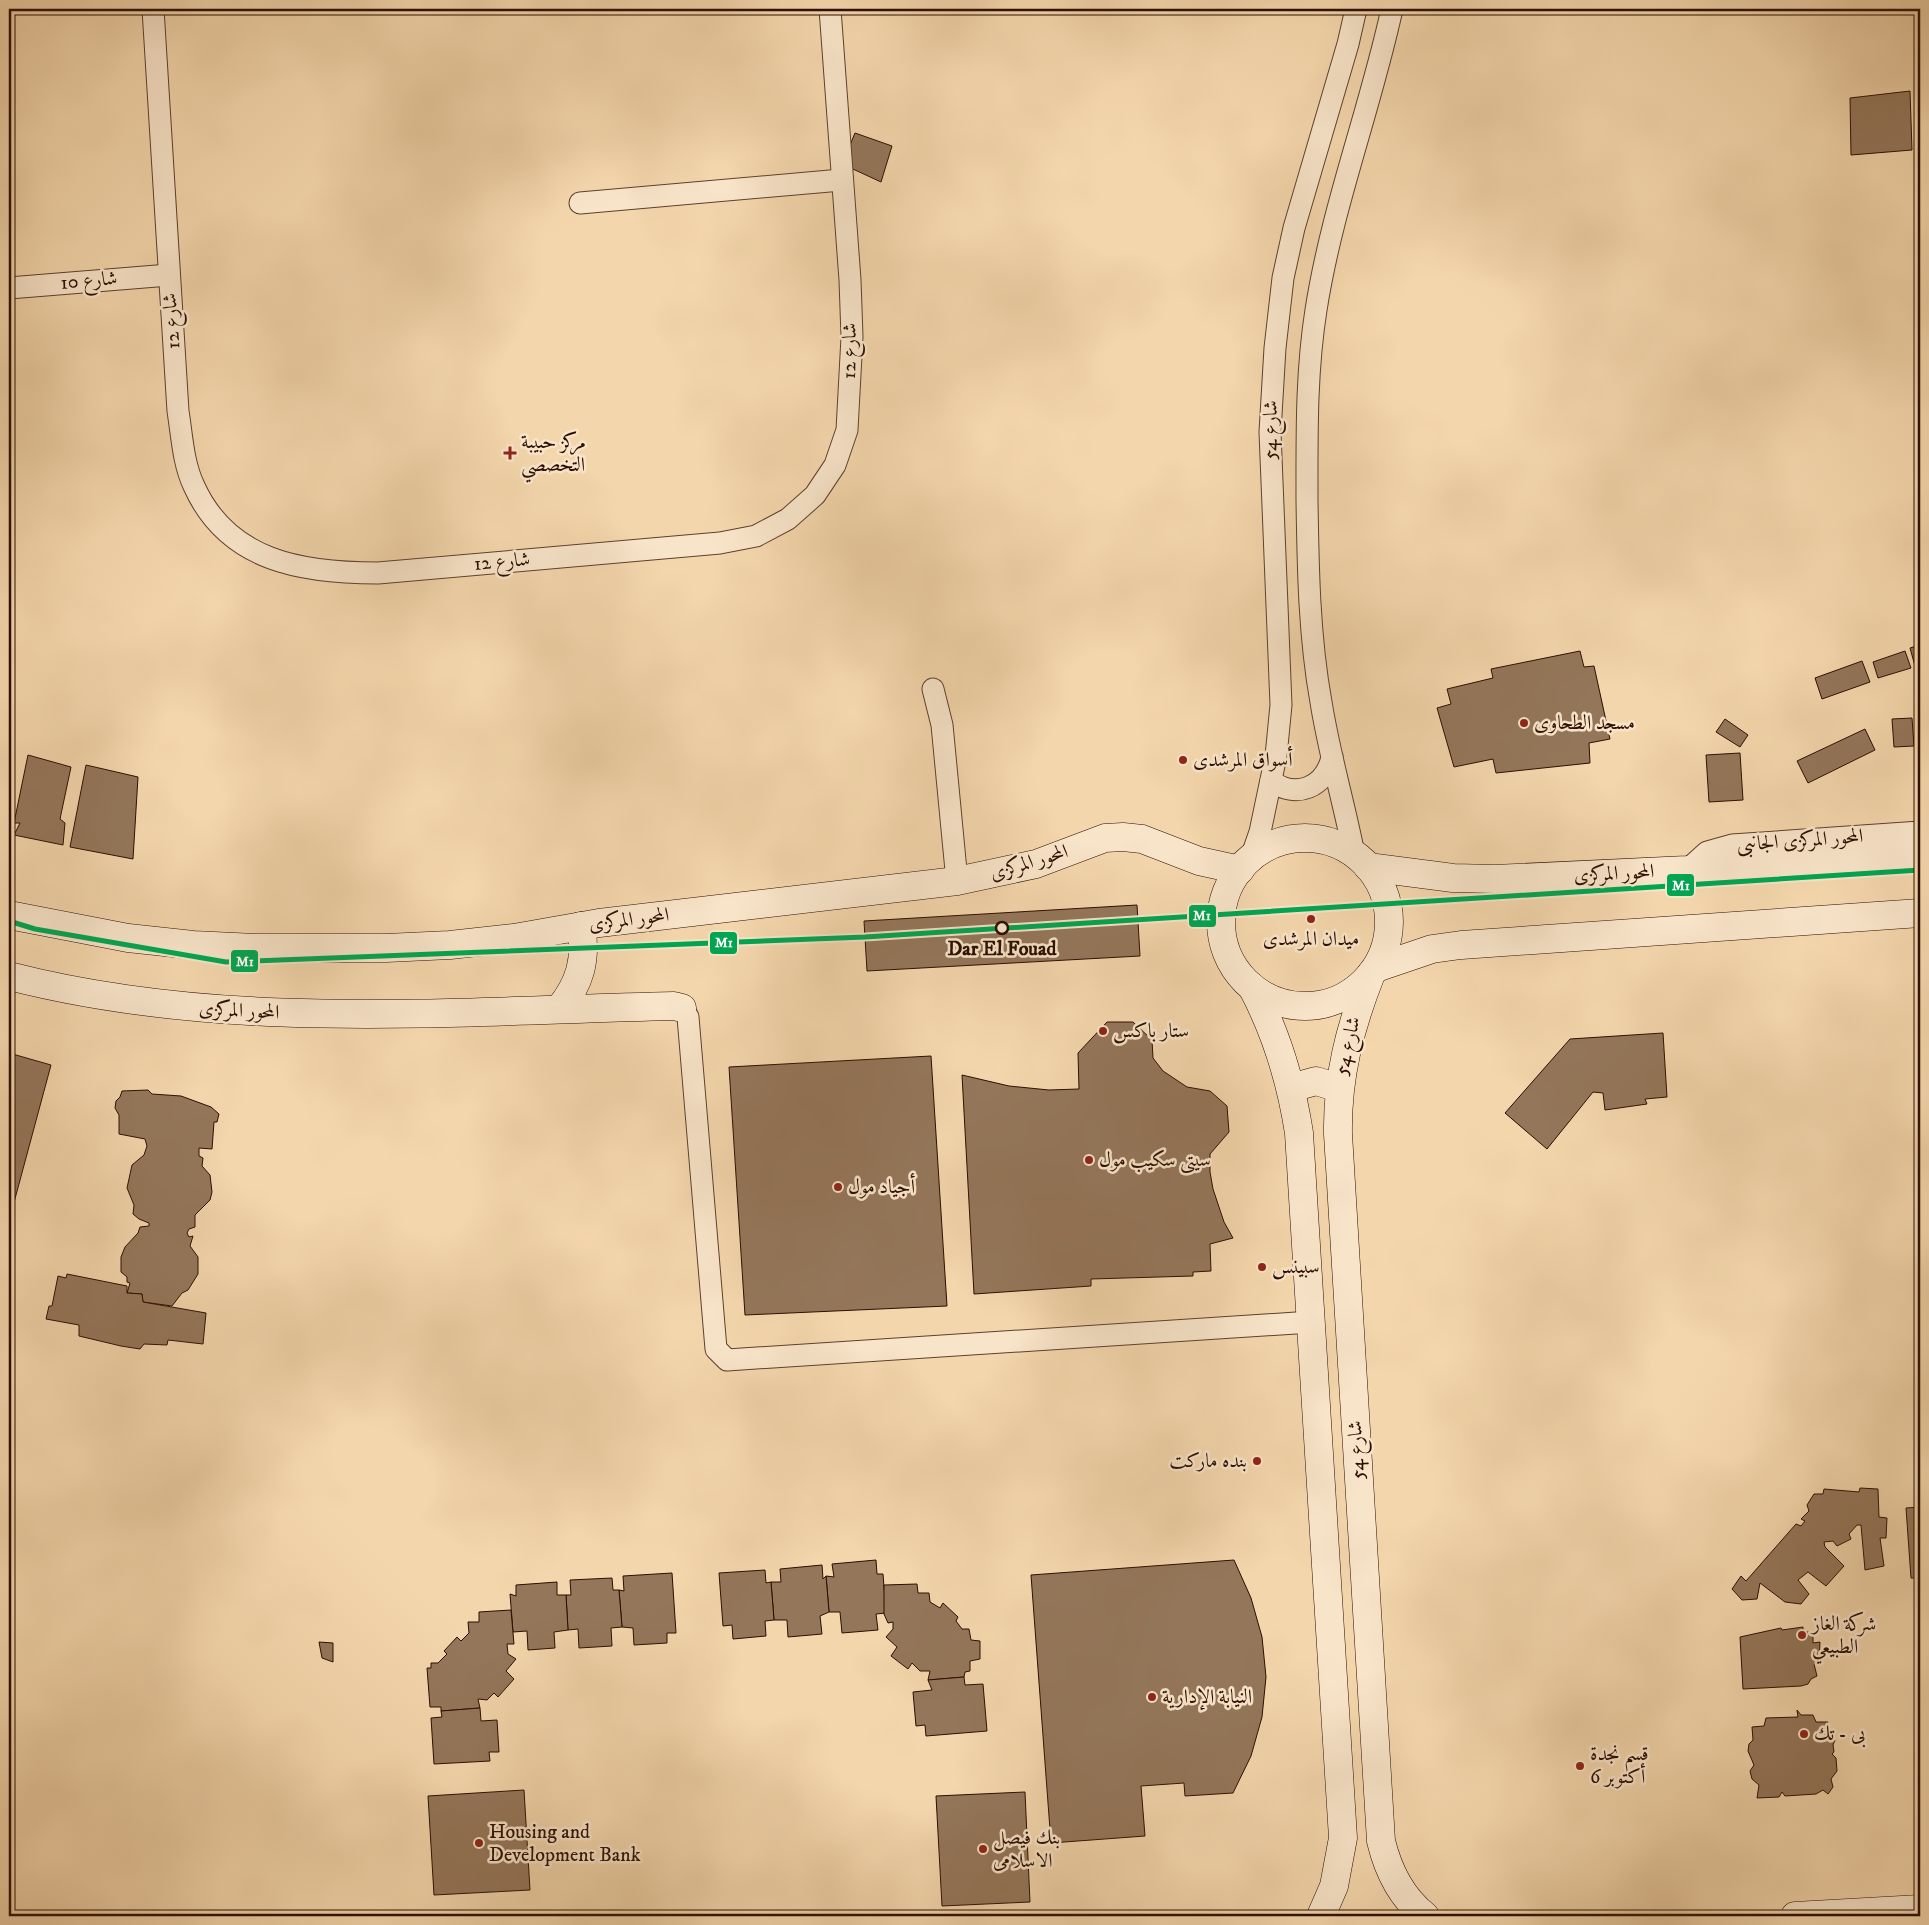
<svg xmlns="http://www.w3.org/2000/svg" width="1929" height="1925" font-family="'IM FELL DW Pica',Amiri,serif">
<rect width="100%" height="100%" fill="#f4d6ac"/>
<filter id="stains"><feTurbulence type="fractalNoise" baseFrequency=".004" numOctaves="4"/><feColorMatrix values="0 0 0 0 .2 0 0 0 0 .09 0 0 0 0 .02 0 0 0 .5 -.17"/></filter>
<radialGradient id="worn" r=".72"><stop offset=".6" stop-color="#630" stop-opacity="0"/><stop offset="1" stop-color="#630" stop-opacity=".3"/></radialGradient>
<g fill="#94765a" stroke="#2b0e01">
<polygon points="1910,91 1912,150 1851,155 1850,98"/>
<polygon points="855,133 892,146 881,182 842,164"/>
<polygon points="1920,645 1920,665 1915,666 1910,648"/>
<polygon points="1580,651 1584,667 1594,666 1610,739 1589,743 1590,763 1496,773 1493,759 1454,767 1437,708 1451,704 1447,689 1493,678 1491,669"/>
<polygon points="1905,651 1911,668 1878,678 1873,662"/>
<polygon points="1862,661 1870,682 1822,699 1815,678"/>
<polygon points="1912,718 1914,746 1894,747 1892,719"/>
<polygon points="1725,719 1748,735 1740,747 1716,732"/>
<polygon points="1865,729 1875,750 1808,783 1797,761"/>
<polygon points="9,750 13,751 10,773 9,773"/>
<polygon points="1740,753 1743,800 1709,802 1706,755"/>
<polygon points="28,755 71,767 60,819 65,823 63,845 14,835 20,823 14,823"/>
<polygon points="86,765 138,777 133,859 70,847"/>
<polygon points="1137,905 1140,956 867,971 864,921"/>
<polygon points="1107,1022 1133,1022 1152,1040 1153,1058 1163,1071 1187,1087 1210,1091 1227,1106 1229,1132 1210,1154 1210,1172 1213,1189 1224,1222 1233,1238 1210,1244 1211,1271 1193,1272 1193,1276 1091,1279 1091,1286 974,1294 962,1075 1009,1086 1049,1090 1079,1089 1078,1053"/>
<polygon points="1663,1033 1667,1097 1645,1099 1647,1104 1605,1110 1603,1093 1593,1092 1547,1149 1505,1113 1570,1039"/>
<polygon points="9,1053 51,1065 9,1221"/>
<polygon points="931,1056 947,1306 745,1315 729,1067"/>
<polygon points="148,1090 152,1094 181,1096 211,1107 219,1114 217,1122 214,1122 212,1149 199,1148 199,1156 203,1158 202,1166 210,1175 212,1192 210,1200 195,1215 195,1227 189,1229 187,1233 189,1237 193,1236 190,1246 198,1257 198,1274 188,1290 182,1293 172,1306 143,1302 142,1294 127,1293 130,1283 127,1282 127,1277 121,1272 121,1257 125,1247 138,1233 140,1227 149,1226 149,1223 139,1219 133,1214 134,1205 127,1188 132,1165 144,1155 147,1146 145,1139 119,1134 119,1115 115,1108 116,1101 120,1097 122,1091"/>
<polygon points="67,1274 127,1286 127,1293 142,1294 143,1302 206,1313 203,1344 168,1340 167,1345 144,1344 140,1349 121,1346 79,1336 79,1325 46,1319 49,1306 52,1306 58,1276 66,1278"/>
<polygon points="1860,1488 1878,1489 1879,1517 1887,1518 1886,1538 1880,1538 1884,1566 1865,1570 1861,1525 1857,1525 1849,1534 1851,1539 1837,1546 1833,1541 1824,1542 1825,1547 1844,1566 1826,1586 1808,1572 1798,1580 1809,1594 1801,1604 1785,1602 1760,1583 1757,1599 1742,1600 1732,1589 1741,1576 1746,1581 1796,1524 1801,1526 1805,1521 1801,1519 1809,1511 1807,1505 1814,1494 1823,1494 1824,1489 1859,1492"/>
<polygon points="1920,1507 1920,1578 1911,1578 1906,1508"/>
<polygon points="876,1560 877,1574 883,1574 886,1613 876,1614 878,1630 842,1633 840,1612 829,1612 826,1576 834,1577 832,1564"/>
<polygon points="1234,1560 1251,1598 1262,1637 1266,1677 1262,1717 1251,1756 1233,1793 1185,1796 1184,1783 1141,1786 1145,1836 1051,1843 1031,1575"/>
<polygon points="822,1565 823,1579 826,1576 829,1612 820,1616 822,1634 788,1637 787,1620 774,1620 771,1582 781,1582 780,1569"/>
<polygon points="765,1570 766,1583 771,1582 774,1620 765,1621 766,1636 733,1639 732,1625 723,1626 719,1573"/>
<polygon points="672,1573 676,1633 667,1633 667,1643 634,1645 633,1628 622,1627 619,1590 624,1591 623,1576"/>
<polygon points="612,1578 613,1590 619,1590 622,1627 611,1628 612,1646 579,1648 578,1629 568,1630 566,1595 571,1595 570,1580"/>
<polygon points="557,1582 557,1595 566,1595 568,1630 554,1632 555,1648 528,1650 527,1631 513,1632 510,1594 516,1596 516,1585"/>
<polygon points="917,1584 918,1593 929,1593 930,1602 940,1608 943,1603 958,1617 956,1621 962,1629 969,1629 971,1640 980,1641 980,1659 970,1661 970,1671 965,1672 964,1677 928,1680 930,1671 920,1671 912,1663 908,1669 891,1656 897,1647 886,1637 893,1629 893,1622 888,1623 884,1614 884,1585"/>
<polygon points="511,1610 514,1644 507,1644 508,1654 516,1659 506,1671 514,1679 498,1697 494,1693 487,1700 478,1699 480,1708 441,1711 441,1707 430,1707 427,1668 431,1668 431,1663 438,1663 447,1654 444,1651 457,1637 461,1641 469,1633 468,1622 479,1622 479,1612"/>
<polygon points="1803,1627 1803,1632 1813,1632 1813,1643 1820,1642 1819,1660 1814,1664 1817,1676 1811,1679 1808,1684 1801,1686 1743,1689 1740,1637 1781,1628 1782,1630"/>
<polygon points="319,1642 333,1643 333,1662 322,1658"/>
<polygon points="964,1677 965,1685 983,1684 987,1731 926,1736 925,1725 916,1726 913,1692 932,1690 928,1680"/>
<polygon points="480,1708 481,1721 497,1720 499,1752 489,1752 490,1761 434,1764 431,1718 442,1717 441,1711"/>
<polygon points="1797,1710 1801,1715 1813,1715 1816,1722 1828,1722 1828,1734 1835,1740 1833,1745 1834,1752 1832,1754 1836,1758 1837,1771 1831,1779 1833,1787 1828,1794 1823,1790 1816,1794 1785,1796 1782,1792 1779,1797 1757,1798 1759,1785 1752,1779 1750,1771 1754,1765 1748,1751 1749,1744 1753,1740 1752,1727 1764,1726 1766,1718 1798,1717"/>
<polygon points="524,1790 530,1890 434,1895 428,1796"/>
<polygon points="1025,1792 1030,1902 942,1906 936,1796"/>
</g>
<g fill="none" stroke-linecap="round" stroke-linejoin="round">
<defs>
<g id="minor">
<path d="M153,9l25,402c4,25 5,52 16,75 34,76 109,87 184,87l342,-30 36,-7 32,-17 27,-24 20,-30 12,-35 5,-93 -2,-57 -20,-271"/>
<polyline points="580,203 841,180"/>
<polyline points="9,288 169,275"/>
<polyline points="933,689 942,725 957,881"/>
<path d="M1271,781c25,18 54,7 61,-24"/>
<path d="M1354,854c-10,-51 -25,-101 -33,-152 -12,-66 -13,-135 -14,-202 0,-64 -1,-127 9,-190 16,-103 54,-200 76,-301"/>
<polyline points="1251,858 1260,832 1276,756 1281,705 1270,432 1275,348 1283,278 1294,228 1348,44 1356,9"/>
<polyline points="1687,870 1707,852 1732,845 1920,832"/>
<polyline points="682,1008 688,1017 716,1349 727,1360 1311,1322"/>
</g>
<g id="secondary">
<circle cx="1305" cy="922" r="84"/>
<polyline points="1368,867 1453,878 1495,879 1687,870 1920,853"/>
<polyline points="9,915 128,938 193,945 257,948 386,948 450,945 514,938 599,923 957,881 1036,864 1105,838 1123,837 1142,839 1199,861 1240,870"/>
<polyline points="1376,968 1432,949 1461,945 1920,913"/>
<path d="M1371,974c-21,53 -34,103 -33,160l43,707c7,29 20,56 44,75"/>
<path d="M9,976c218,56 443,35 665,30l8,2"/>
<path d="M1252,987c25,47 39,94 47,146l44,705 -9,48 -13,30"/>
<path d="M559,1009c21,-25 28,-50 22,-83"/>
<polyline points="1291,1088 1316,1081 1339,1088"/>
<polyline points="1795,1916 1920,1909"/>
</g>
</defs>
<use href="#minor" stroke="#5d402c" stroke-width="23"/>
<use href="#secondary" stroke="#2b0e01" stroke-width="29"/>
<use href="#minor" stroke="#f8e4c9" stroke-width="21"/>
<use href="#secondary" stroke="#f8e4c9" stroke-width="28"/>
<defs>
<polyline id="metro-1" points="9,921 35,929 226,962 865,937 1920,870"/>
</defs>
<use href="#metro-1" stroke="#f8e4c9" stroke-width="9"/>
<use href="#metro-1" stroke="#00a651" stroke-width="5"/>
</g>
<g fill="#8f2418" stroke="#f8e4c9" stroke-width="2">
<path d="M507.5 445.5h5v5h5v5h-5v5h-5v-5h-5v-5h5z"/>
<circle cx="1524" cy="723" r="5"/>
<circle cx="1183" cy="760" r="5"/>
<circle cx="1311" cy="919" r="5"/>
<circle cx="1103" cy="1031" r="5"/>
<circle cx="1089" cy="1160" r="5"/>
<circle cx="838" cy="1187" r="5"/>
<circle cx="1262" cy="1267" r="5"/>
<circle cx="1257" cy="1461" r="5"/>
<circle cx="1802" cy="1635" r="5"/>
<circle cx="1152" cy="1697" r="5"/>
<circle cx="1804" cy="1734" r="5"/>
<circle cx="1580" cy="1766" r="5"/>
<circle cx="479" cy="1843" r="5"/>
<circle cx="983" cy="1849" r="5"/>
</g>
<circle fill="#f8e4c9" stroke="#2b0e01" stroke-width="2.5" cx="1002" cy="928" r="6"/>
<g text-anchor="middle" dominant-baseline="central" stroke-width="5" stroke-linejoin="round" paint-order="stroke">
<g font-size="20" fill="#2b0e01" stroke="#f8e4c9">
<text transform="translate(89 281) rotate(-5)">شارع 10</text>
<text transform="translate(172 321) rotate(-94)">شارع 12</text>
<text transform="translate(850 351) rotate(-89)">شارع 12</text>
<text transform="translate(1271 430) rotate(-89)">شارع 54</text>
<text transform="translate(502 562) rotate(-5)">شارع 12</text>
<text transform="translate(1800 841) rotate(-4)">المحور المركزى الجانبى</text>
<text transform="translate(1029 863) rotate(-17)">المحور المركزى</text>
<text transform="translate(1614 874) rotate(-3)">المحور المركزى</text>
<text transform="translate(629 920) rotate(-7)">المحور المركزى</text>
<text transform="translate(239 1011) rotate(3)">المحور المركزى</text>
<text transform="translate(1348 1046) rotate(-77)">شارع 54</text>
<text transform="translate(1357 1450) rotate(-93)">شارع 54</text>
</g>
<g font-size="20" fill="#2b0e01" stroke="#f8e4c9" text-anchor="start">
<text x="521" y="442">مركز حبيبة<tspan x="521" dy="23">التخصصي</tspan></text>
<text x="1534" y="723">مسجد الطحاوى</text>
<text x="1193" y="760">أسواق المرشدى</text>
<text x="1311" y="939" text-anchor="middle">ميدان المرشدى</text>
<text x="1113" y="1031">ستار باكس</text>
<text x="1099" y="1160">سيتى سكيب مول</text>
<text x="848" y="1187">أجياد مول</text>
<text x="1272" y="1267">سبينس</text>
<text x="1247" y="1461" text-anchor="end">بنده ماركت</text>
<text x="1812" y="1624">شركة الغاز<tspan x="1812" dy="23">الطبيعي</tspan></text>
<text x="1162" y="1697">النيابة الإدارية</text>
<text x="1814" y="1734">بى - تك</text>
<text x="1590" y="1754">قسم نجدة<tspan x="1590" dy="23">6 أكتوبر</tspan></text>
<text x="489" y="1832">Housing and<tspan x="489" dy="23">Development Bank</tspan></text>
<text x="993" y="1838">بنك فيصل<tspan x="993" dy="23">الاسلامى</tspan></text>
</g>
<g font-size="20" font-weight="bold" fill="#2b0e01" stroke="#f8e4c9">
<text x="1002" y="949">Dar El Fouad</text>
</g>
</g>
<g stroke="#f8e4c9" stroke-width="2">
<rect x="1666" y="873" width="29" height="24" rx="5" fill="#00a651"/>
<rect x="1188" y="904" width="29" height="24" rx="5" fill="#00a651"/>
<rect x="709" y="931" width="29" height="24" rx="5" fill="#00a651"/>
<rect x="230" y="949" width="29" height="24" rx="5" fill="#00a651"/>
</g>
<g font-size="14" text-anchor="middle" font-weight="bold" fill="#fff">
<text x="1681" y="890">M1</text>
<text x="1202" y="920">M1</text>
<text x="724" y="947">M1</text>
<text x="245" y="966">M1</text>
</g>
<rect width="1929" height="1925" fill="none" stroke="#f4d6ac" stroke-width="30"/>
<rect x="10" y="10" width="1909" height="1905" fill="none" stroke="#2b0e01" stroke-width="2.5"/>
<rect x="15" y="15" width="1899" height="1895" fill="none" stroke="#2b0e01"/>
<rect width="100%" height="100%" filter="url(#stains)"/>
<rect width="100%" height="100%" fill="url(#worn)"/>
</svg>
